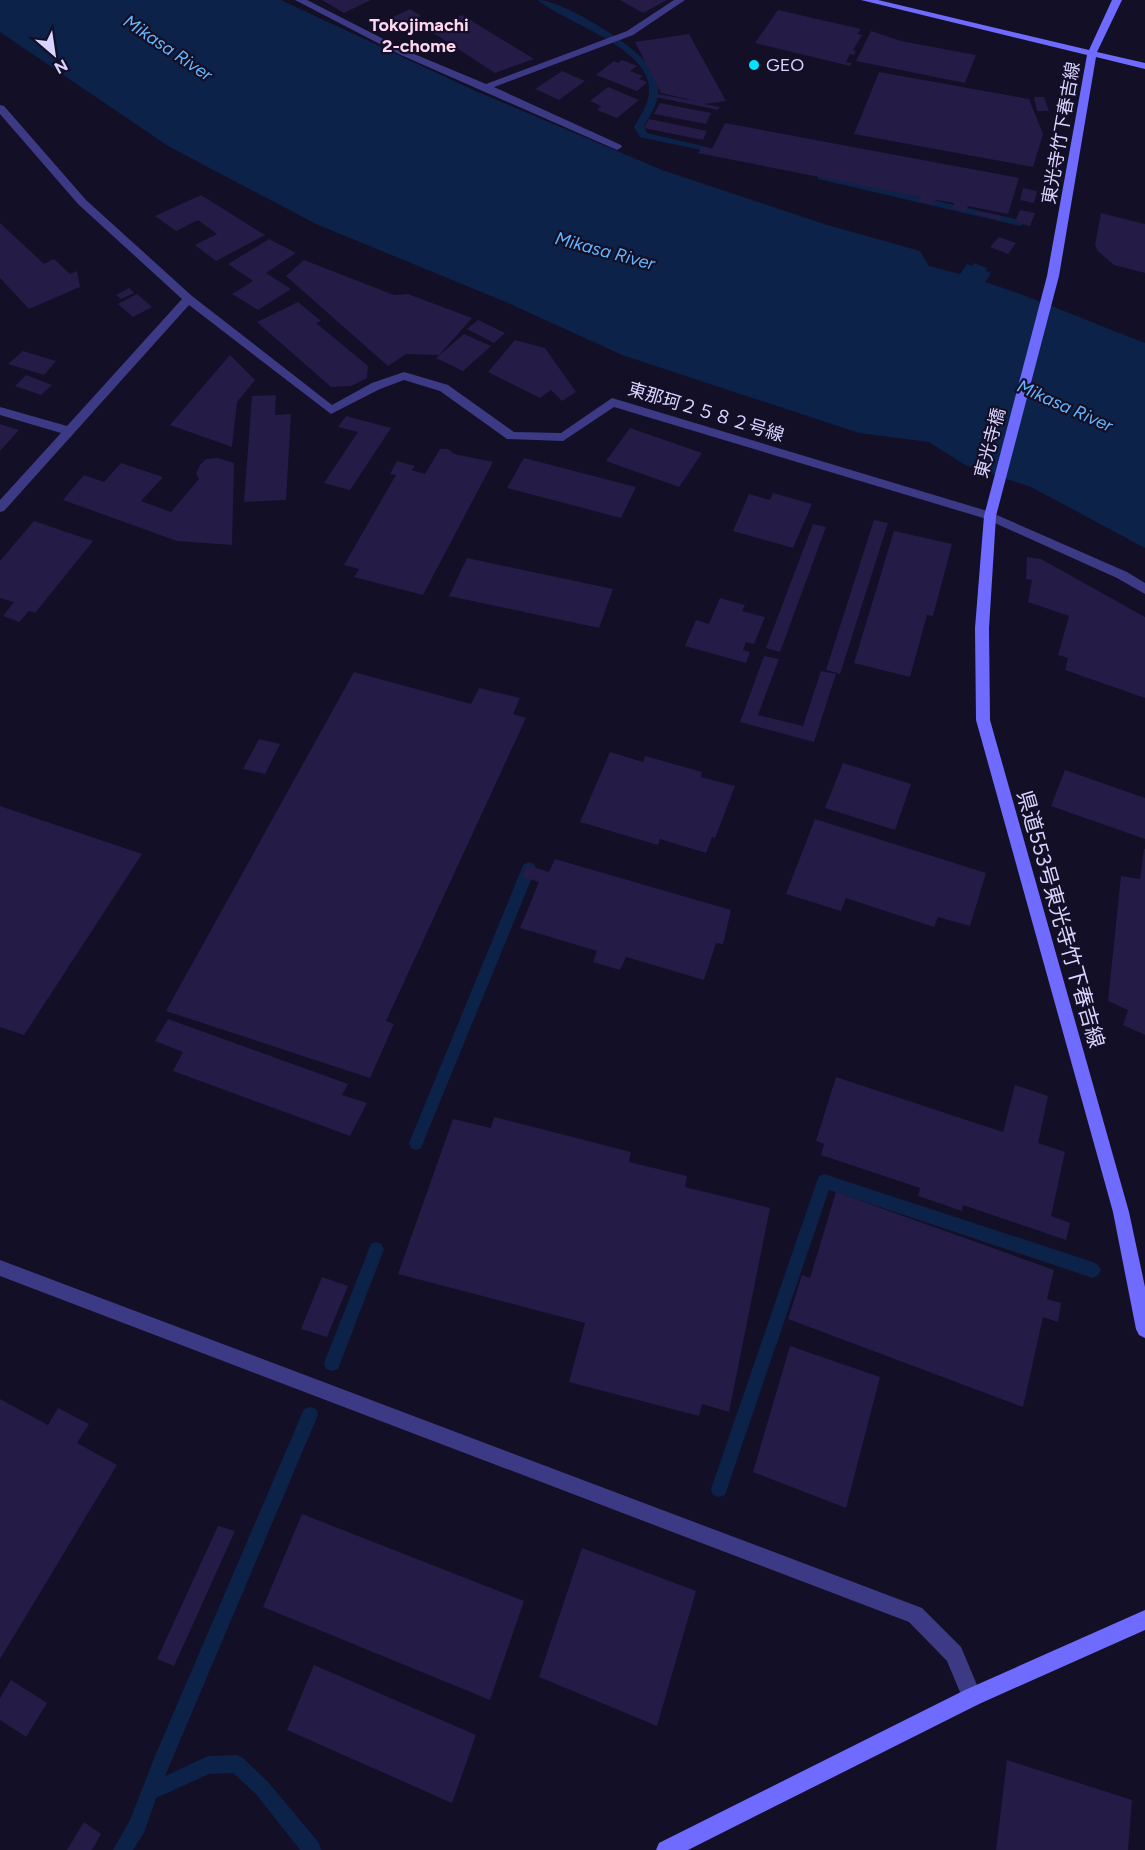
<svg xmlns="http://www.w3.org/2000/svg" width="1145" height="1850" font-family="Figtree,'Noto Sans JP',sans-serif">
<rect width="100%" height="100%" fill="#130f26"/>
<path fill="#0c2248" d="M0,0h281l190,89 191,81 162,54 96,27 9,15 31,8 7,-10 5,2 2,-3 13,5 -1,3 5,2 -6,9c54,17 107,41 160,61v205l-114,-61 -66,-22 -36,-23 -70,-9 -237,-78 -114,-52 -192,-79 -148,-78 -168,-114z"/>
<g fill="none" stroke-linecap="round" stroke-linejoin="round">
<g fill="#0c2248" fill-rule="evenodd">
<path d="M538,0c24,0 85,39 103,57 8,8 16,20 17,32 2,13 -9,27 -14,38l3,6 73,17v4l-80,-17 -6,-10c6,-11 14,-22 15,-34 5,-45 -85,-70 -111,-93z"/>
<polygon points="821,174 1020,220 1025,223 1020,226 818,179 818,175"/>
<polygon points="529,862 534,864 536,868 423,1143 421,1148 416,1150 411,1148 409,1143 522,868 524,864"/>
<polygon points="824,1174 1093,1262 1098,1265 1101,1270 1098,1275 1093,1278 829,1190 727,1489 725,1495 719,1497 713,1495 711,1489 817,1181 819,1176"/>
<polygon points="376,1242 381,1244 384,1249 338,1369 332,1371 326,1369 324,1363 371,1244"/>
<polygon points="310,1407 316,1409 318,1415 165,1776 208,1756 237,1755 243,1758 268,1782 319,1843 321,1850 300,1850 256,1794 233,1773 209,1774 156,1798 144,1833 133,1850 113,1850 130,1820 155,1756 304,1409"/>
</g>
</g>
<g fill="#241b47">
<polygon points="322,0 371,0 344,13"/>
<polygon points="620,0 667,0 643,13"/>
<polygon points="410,9 421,16 398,27 386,20"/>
<polygon points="778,10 861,29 857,34 862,35 853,50 856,51 854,55 850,54 846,62 852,63 850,66 755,43"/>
<polygon points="462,15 534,59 495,73 429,30"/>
<polygon points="871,31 901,41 976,55 965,83 856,61"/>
<polygon points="689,34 726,101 704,104 720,107 718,110 656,97 658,94 700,102 661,93 635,42"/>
<polygon points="622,60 637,66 630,71 643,76 639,79 647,82 637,91 596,75 614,61 618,63"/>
<polygon points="562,71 585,81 559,100 535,89"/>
<polygon points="879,72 1029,99 1043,134 1033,167 854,134"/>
<polygon points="608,87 639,100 617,118 597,110 601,106 590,101"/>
<polygon points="1034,97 1044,97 1049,111 1037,111"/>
<polygon points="660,103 711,113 706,124 654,114"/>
<polygon points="649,119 707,131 703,140 644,128"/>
<polygon points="725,123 1019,178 1008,214 968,206 966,212 952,209 954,203 936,200 934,205 919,202 921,197 698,153 702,147 712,149"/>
<polygon points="1023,188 1037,191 1034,203 1020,200"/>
<polygon points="201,195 265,235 216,261 195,245 217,234 198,220 176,231 155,216"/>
<polygon points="1020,210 1035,213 1030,226 1015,222"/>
<polygon points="975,211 1001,216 1000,220 974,214"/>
<polygon points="1101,213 1145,224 1145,273 1114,265 1098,251 1095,245"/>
<polygon points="0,223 44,264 54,259 70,274 77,271 80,287 29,309 0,278"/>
<polygon points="999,237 1016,243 1008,254 990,247"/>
<polygon points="269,239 296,253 266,273 291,289 258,310 232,294 253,281 228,264"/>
<polygon points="304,260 394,295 408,294 472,318 439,355 406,354 388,366 286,276"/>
<polygon points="129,288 134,293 121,299 116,295"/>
<polygon points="137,294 152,307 133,317 118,304"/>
<polygon points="298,302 321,321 316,323 368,366 367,378 351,386 331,387 257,322"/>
<polygon points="478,320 505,333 494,343 467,329"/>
<polygon points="464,334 491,346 463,371 436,358"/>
<polygon points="515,340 545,348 576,392 562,401 551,390 540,398 488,372"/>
<polygon points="23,351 56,361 44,375 8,364"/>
<polygon points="230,355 255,380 237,402 232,447 170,425"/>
<polygon points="26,375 52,385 41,395 15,386"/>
<polygon points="276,395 275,415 291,414 286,500 244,502 252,396"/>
<polygon points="346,416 391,428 350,490 324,483 358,432 338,427"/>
<polygon points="0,424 19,430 0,451"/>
<polygon points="630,428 702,453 679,487 606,461"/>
<polygon points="440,449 448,449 454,454 493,462 423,595 354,577 359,569 344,565 396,475 390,474 397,461 415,466 412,470 425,474"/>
<polygon points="218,458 234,463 232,545 177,541 63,500 84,475 104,482 121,463 163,477 141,501 171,512 199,479 196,474 200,465 206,459"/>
<polygon points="524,458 636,487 621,518 507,488"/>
<polygon points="773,493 812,504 793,548 733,531 749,494 770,500"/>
<polygon points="874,520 888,523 840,674 826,670"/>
<polygon points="34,521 93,541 35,613 29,611 19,622 3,616 14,602 0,598 0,561"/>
<polygon points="813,524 826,527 780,652 766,648"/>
<polygon points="894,531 952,544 933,616 927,615 910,677 854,663"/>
<polygon points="1027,557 1041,559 1145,617 1145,698 1065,670 1068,658 1058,655 1069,616 1028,602 1032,580 1026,579"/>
<polygon points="467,558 613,589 599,628 449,596"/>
<polygon points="720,598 745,605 742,611 765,617 754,644 746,642 743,650 750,652 746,663 685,646 696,620 709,624"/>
<polygon points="764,656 779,659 758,715 803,726 821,671 836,674 814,742 740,722"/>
<polygon points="354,672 471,704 479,688 520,698 513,714 526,718 386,1021 394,1024 370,1078 166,1011"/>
<polygon points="259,739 280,744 265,774 243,769"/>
<polygon points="610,752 643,762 645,756 702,772 701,777 735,786 715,838 712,837 706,853 660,839 658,845 580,822"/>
<polygon points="843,763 911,784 895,830 825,808"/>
<polygon points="1065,770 1145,798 1145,839 1051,806"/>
<polygon points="0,806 142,854 24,1035 0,1027"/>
<polygon points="815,819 986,873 970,926 938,917 934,927 846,898 841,911 786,894"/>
<polygon points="1144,849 1145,849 1145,1035 1123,1025 1128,1010 1108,1001 1121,876 1140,879"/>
<polygon points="555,859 731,910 723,944 716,943 704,980 626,957 620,970 593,962 597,951 520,928 539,882 522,877 527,865 549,872"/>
<polygon points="168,1019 348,1084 342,1095 367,1103 350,1136 173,1071 183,1052 155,1041"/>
<polygon points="836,1077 1003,1132 1015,1085 1048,1096 1038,1143 1065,1152 1051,1216 1070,1223 1066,1240 963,1205 962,1211 918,1196 920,1188 821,1155 824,1144 816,1141"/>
<polygon points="494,1117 631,1152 629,1162 687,1176 685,1187 770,1208 729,1412 702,1404 699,1416 569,1382 585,1323 398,1274 453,1119 491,1128"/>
<polygon points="836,1192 1054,1270 1047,1299 1061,1303 1058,1322 1043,1317 1023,1407 788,1319 802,1275 810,1278"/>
<polygon points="322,1277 348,1286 327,1337 301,1329"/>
<polygon points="790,1346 880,1377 846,1508 753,1472"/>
<polygon points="0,1399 48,1425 58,1408 89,1424 77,1443 117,1465 0,1659"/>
<polygon points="302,1514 524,1601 490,1700 263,1607"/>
<polygon points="218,1526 235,1531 174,1666 157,1659"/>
<polygon points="582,1548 696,1591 657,1726 539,1677"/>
<polygon points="314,1665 476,1735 452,1803 287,1730"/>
<polygon points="11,1680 47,1703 26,1737 0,1720 0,1698"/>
<polygon points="1007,1760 1132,1800 1128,1850 996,1850"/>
<polygon points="84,1822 101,1834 92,1850 67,1850"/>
</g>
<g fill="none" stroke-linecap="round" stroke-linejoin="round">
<polygon fill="#3d3a85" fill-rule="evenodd" points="990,512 1127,572 1145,583 1145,594 1117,578 986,519 986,513"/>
<g fill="#3d3a85" fill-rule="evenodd">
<polygon points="295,0 307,0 407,51 486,84 627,31 674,0 685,0 633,35 494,87 621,145 622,147 617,150 401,55"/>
<polygon points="0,105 4,106 86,200 192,296 332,405 372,383 404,372 448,385 514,432 561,433 612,398 994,513 996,516 990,520 614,407 563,441 507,439 440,391 404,380 380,389 331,414 189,305 4,511 0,512 0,500 61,433 0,415 0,407 67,426 182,299 78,204 0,114"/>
<polygon points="0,1260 922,1608 961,1647 982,1697 979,1704 972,1707 965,1704 947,1661 909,1622 0,1276"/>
</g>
<g fill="#6f6bff" fill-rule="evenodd">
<polygon points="861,0 878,0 1089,50 1112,0 1122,0 1097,52 1145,63 1145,69 1096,57 1059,276 996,516 989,628 990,720 1129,1212 1145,1287 1145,1338 1139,1335 1136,1329 1113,1212 976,720 975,628 984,516 1047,276 1087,55"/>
<polygon points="1145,1610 1145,1630 979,1704 688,1850 656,1850 659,1843 965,1690"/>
</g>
</g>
<circle fill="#00e5ff" stroke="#130f26" stroke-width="2" cx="754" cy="65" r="6"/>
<g text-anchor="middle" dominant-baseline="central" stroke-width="4.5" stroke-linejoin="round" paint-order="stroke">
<g font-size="18" font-weight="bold" fill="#ffd6f0" stroke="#130f26">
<text x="419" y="25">Tokojimachi<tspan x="419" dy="21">2-chome</tspan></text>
</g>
<g font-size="18" font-style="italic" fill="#62b6ff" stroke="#130f26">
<text transform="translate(168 48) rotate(34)">Mikasa River</text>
<text transform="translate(605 251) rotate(15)">Mikasa River</text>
<text transform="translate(1065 406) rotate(24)">Mikasa River</text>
</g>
<g font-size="18" fill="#d9d4ff" stroke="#130f26" text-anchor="start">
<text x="766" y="65">GEO</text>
</g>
<g font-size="18" fill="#d9d4ff" stroke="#130f26">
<text transform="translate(1061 133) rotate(-80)">東光寺竹下春吉線</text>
<text transform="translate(706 412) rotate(17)">東那珂２５８２号線</text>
<text transform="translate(990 443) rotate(-75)">東光寺橋</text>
</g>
<g font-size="21" fill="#d9d4ff" stroke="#130f26">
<text transform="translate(1061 919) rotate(74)">県道553号東光寺竹下春吉線</text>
</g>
</g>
<g transform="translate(54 54) rotate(151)" stroke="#130f26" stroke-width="4.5" paint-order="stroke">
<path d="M0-4.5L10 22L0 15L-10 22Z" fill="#d9d4ff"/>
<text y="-9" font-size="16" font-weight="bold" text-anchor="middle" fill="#d9d4ff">N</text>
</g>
</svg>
